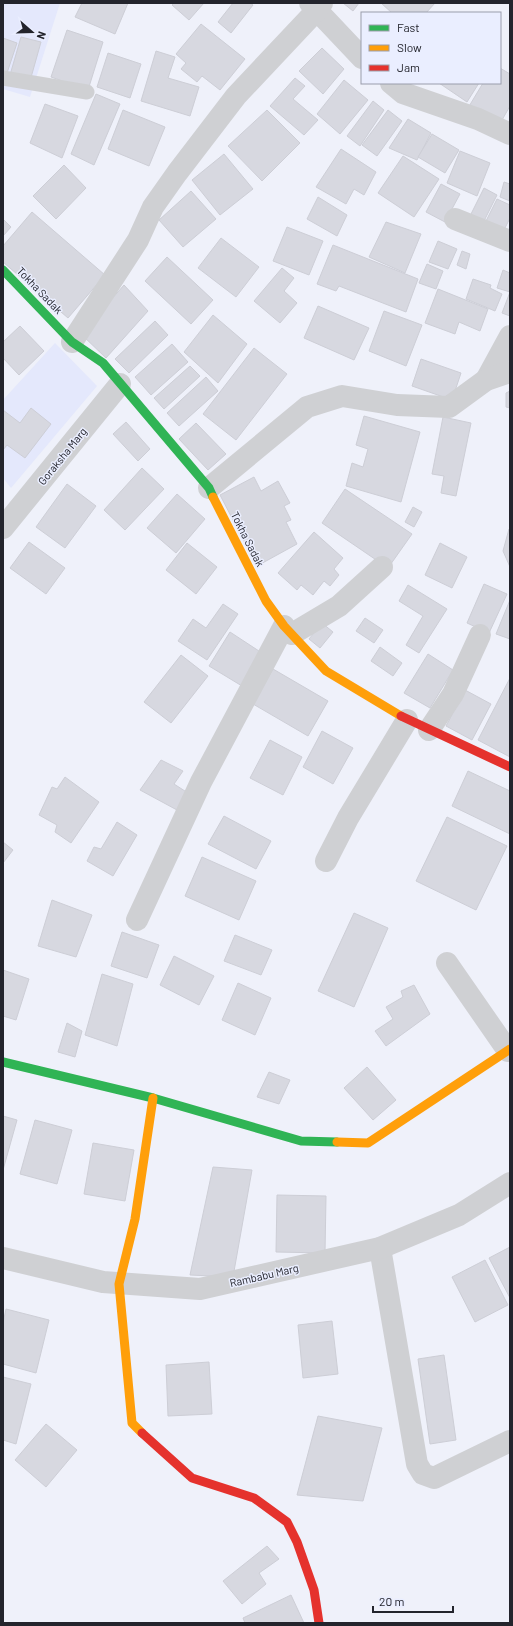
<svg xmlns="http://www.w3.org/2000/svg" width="513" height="1626" font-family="Barlow,sans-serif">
<rect width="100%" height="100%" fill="#eff1fa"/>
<g fill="#e4e8fc">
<polygon points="3,3 60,3 30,97 3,89"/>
<polygon points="55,343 97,386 11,488 3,478 3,400"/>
</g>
<g fill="#d7d8e0" stroke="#cdced6">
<polygon points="82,3 128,3 115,34 75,17"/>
<polygon points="174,3 204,3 189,20 172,5"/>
<polygon points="233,3 250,3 253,5 231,33 218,22"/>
<polygon points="343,3 359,3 353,11"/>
<polygon points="381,3 435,3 426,13 392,13"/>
<polygon points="201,24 245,59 220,90 202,76 197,82 181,69 186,63 176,54"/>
<polygon points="67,30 103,42 88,90 51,77"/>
<polygon points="21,37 41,42 30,81 10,75"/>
<polygon points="3,38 17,43 6,76 3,75"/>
<polygon points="322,48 344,69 323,94 299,71"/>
<polygon points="156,51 175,57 168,78 199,87 190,116 141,101"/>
<polygon points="108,53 141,64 130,98 97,87"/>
<polygon points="500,68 510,74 510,106 498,127 468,108 483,83 500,83"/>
<polygon points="295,78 305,86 293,99 318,120 304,135 270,106"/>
<polygon points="344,80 368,100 340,134 317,114"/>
<polygon points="439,83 479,83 467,102"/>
<polygon points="96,94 120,104 94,165 71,154"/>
<polygon points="373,101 384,110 360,146 347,136"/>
<polygon points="45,104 78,116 62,158 30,143"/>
<polygon points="123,110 165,127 149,166 108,149"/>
<polygon points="267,110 300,143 262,181 228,146"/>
<polygon points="388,110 402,121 377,156 362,145"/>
<polygon points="408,119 431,133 417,160 389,148"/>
<polygon points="432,134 459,150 445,173 418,157"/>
<polygon points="341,149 376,172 364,195 354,189 346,204 316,187"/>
<polygon points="460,151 490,163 477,196 447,183"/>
<polygon points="224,154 253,189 220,215 192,180"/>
<polygon points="403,156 439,179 414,217 378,193"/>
<polygon points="64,165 86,188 56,219 33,196"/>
<polygon points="504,182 510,184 510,201 500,197"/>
<polygon points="441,184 460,194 445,222 426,212"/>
<polygon points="484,188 497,195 483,223 469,218"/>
<polygon points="191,191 216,219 183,247 159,220"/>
<polygon points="318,197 347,215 337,236 307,219"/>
<polygon points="497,199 510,205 510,218 502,234 484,225"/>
<polygon points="32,212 105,275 68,318 3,262 3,246"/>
<polygon points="3,219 11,227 3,236"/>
<polygon points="386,222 421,234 405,273 369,257"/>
<polygon points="287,227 323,241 309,275 273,261"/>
<polygon points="221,238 259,267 236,297 198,268"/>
<polygon points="438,241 457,249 448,269 429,262"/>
<polygon points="333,245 418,279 406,312 339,286 336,291 317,284"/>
<polygon points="462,251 470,254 466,269 457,265"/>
<polygon points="167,257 213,300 191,324 145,281"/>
<polygon points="427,264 443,271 436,289 419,283"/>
<polygon points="282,268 294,278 284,291 297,303 280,323 254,301"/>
<polygon points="503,270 510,273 510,316 502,313 510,292 497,288"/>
<polygon points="473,279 491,285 490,288 502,294 495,311 466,299"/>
<polygon points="124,285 148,311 106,358 81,334"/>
<polygon points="438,289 488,309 480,331 459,322 455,334 425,323"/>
<polygon points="318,306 369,328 354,360 304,338"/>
<polygon points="384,311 422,325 406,366 369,351"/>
<polygon points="213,315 247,344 218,383 184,352"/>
<polygon points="155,321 168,335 129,373 115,359"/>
<polygon points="20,326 44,351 19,375 3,358 3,342"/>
<polygon points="172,344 188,362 151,395 135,377"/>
<polygon points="254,348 287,374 236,440 203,414"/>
<polygon points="421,359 461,373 452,400 412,386"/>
<polygon points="190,366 200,376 164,409 154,398"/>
<polygon points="206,377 218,391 179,426 167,413"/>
<polygon points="510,391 510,408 506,407 506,393"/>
<polygon points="31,408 51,424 25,458 7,445 3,450 3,410 20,423"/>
<polygon points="364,416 420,432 401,502 346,486 352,463 363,467 368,449 356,445"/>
<polygon points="443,417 471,423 456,496 441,493 444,476 432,474"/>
<polygon points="126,422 150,449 138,461 113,434"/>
<polygon points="196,423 226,454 208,470 179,439"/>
<polygon points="142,468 164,489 125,530 104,510"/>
<polygon points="254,477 261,491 278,481 290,503 284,506 291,520 286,522 297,544 257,566 220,495"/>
<polygon points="67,484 96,506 65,548 36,527"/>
<polygon points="345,489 412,534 388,568 322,523"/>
<polygon points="177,494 205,519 176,553 147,528"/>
<polygon points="413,507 422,512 414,527 405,522"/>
<polygon points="509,529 510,529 510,567 503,551"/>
<polygon points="314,532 343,558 334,569 339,575 330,586 324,581 313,595 301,585 297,590 278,573"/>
<polygon points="29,542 65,568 46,594 10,568"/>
<polygon points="187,543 217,567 196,594 166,570"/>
<polygon points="440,543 467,557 452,588 425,575"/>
<polygon points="484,584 507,594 489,633 467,623"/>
<polygon points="408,585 447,609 419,653 406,645 423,616 399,601"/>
<polygon points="510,600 510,639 496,634"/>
<polygon points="223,604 238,614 207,660 178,641 193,619 206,628"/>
<polygon points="365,618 383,630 374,643 356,631"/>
<polygon points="322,623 333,632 320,648 309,639"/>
<polygon points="230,632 262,653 242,686 209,666"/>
<polygon points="380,647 402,663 393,676 371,661"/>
<polygon points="428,654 453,670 430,708 404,693"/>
<polygon points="181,655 208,676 171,723 144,702"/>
<polygon points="273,669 328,701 308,736 253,704"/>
<polygon points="510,678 510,757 478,740"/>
<polygon points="465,690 491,704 472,740 446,726"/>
<polygon points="322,731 353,748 333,784 303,767"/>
<polygon points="270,740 302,757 283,795 250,778"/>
<polygon points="161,760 183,771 174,784 188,793 177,810 140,790"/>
<polygon points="468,771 510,791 510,834 452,806"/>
<polygon points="65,777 99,802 71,843 55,832 57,825 39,815 52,787 57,789"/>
<polygon points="224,816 271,841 256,869 208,844"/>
<polygon points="447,817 507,846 476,910 416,881"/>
<polygon points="117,822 137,835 113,876 87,861 94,847 101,849"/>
<polygon points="3,842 13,850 3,863"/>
<polygon points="202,857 256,881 239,920 185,896"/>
<polygon points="52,900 92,915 76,957 38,946"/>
<polygon points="354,913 388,928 354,1007 318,991"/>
<polygon points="122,932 159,945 147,978 111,966"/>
<polygon points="235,935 272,950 261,975 224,961"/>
<polygon points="174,956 214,976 199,1005 160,985"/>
<polygon points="3,970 29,979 16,1020 3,1016"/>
<polygon points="102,974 133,984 117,1046 85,1035"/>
<polygon points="238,983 271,998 255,1035 222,1020"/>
<polygon points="414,985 430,1014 386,1046 375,1031 393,1019 386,1007 403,997 401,991"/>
<polygon points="67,1023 82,1031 75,1057 58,1052"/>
<polygon points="367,1067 396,1100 373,1120 344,1088"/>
<polygon points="269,1072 290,1080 279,1104 257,1097"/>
<polygon points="3,1116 17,1120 3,1170"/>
<polygon points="35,1120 72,1130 57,1184 20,1174"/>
<polygon points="93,1143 134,1150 125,1201 84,1194"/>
<polygon points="213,1167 252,1170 233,1277 190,1275"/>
<polygon points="277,1195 326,1196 325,1253 276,1252"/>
<polygon points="510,1247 510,1298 489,1258"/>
<polygon points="485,1260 508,1305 475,1322 452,1277"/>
<polygon points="6,1309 49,1320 36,1373 3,1364 3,1323"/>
<polygon points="332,1321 338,1374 303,1378 298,1325"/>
<polygon points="444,1355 456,1440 430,1444 418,1359"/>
<polygon points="209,1362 212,1414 168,1416 166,1365"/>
<polygon points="3,1377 31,1384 16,1444 3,1440"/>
<polygon points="318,1416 382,1428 363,1501 297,1495"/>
<polygon points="46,1424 77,1450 46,1487 15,1460"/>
<polygon points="267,1546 279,1559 259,1573 266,1584 242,1604 223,1581"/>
<polygon points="291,1595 304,1623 245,1623 243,1618"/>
</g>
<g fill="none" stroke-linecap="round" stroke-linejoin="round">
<polyline stroke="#cfd0d3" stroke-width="15" points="3,78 87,92"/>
<g stroke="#cfd0d3" stroke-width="22">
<polyline points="310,3 362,58"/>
<polyline points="391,83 403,93 478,119 510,134"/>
<polyline points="455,219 510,241"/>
<polyline points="72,342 138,240 153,207 177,173 236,96 316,11 322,3"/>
<polyline points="486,380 510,336"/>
<polyline points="209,488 307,407 342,396 397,405 449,407 486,380 510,372"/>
<polyline points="3,528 120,384"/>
<polyline points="292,634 339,606 382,567"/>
<polyline points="429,730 453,694 480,635"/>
<polyline points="326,861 348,818 407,720"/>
<polyline points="137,920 201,782 284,626"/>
<polyline points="447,963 508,1051"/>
<polyline points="380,1248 417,1464 423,1474 434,1478 510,1441"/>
<polyline points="3,1258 103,1282 200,1289 380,1248 459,1215 510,1183"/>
</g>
<g stroke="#30b455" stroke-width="9">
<polyline points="3,270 72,342 103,363 209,488 213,497"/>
<polyline points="3,1062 153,1098 301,1141 337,1142"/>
</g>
<g stroke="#ff9f0a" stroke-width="9">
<polyline points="213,497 266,601 284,626 326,671 401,716"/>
<polyline points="337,1142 368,1143 510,1049"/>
<polyline points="142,1433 132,1423 119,1284 135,1219 153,1098"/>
</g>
<g stroke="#e5322d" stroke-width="9">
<polyline points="401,716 510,767"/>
<polyline points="142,1433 192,1478 254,1498 287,1522 297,1542 314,1590 319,1623"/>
</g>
</g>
<g text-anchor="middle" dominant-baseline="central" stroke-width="3" stroke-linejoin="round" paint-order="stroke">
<g font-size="11" fill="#23242c" stroke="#eaeeff">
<text transform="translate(40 290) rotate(46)">Tokha Sadak</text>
<text transform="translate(62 456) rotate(-51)">Goraksha Marg</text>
<text transform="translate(248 539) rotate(63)">Tokha Sadak</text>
<text transform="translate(264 1275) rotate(-13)">Rambabu Marg</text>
</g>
</g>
<rect width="513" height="1626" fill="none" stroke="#23242c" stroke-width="8"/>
<rect x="361" y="12" width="140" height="72" fill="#eaeeff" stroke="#9a9dab"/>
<rect x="369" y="25" width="20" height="6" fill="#30b455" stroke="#9a9dab"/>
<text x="397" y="32" font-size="12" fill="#23242c">Fast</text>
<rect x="369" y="45" width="20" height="6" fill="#ff9f0a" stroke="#9a9dab"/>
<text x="397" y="52" font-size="12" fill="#23242c">Slow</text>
<rect x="369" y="65" width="20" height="6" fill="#e5322d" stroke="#9a9dab"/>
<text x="397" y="72" font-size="12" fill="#23242c">Jam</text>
<g transform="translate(32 32) rotate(110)" stroke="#eaeeff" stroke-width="3" paint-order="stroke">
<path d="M0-3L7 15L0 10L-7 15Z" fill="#23242c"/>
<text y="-6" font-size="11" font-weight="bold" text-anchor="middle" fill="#23242c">N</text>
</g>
<path d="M373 1606v6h80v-6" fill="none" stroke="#23242c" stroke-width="2"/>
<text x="379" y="1606" font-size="12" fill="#23242c" stroke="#eaeeff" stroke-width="3" paint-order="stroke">20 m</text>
</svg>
